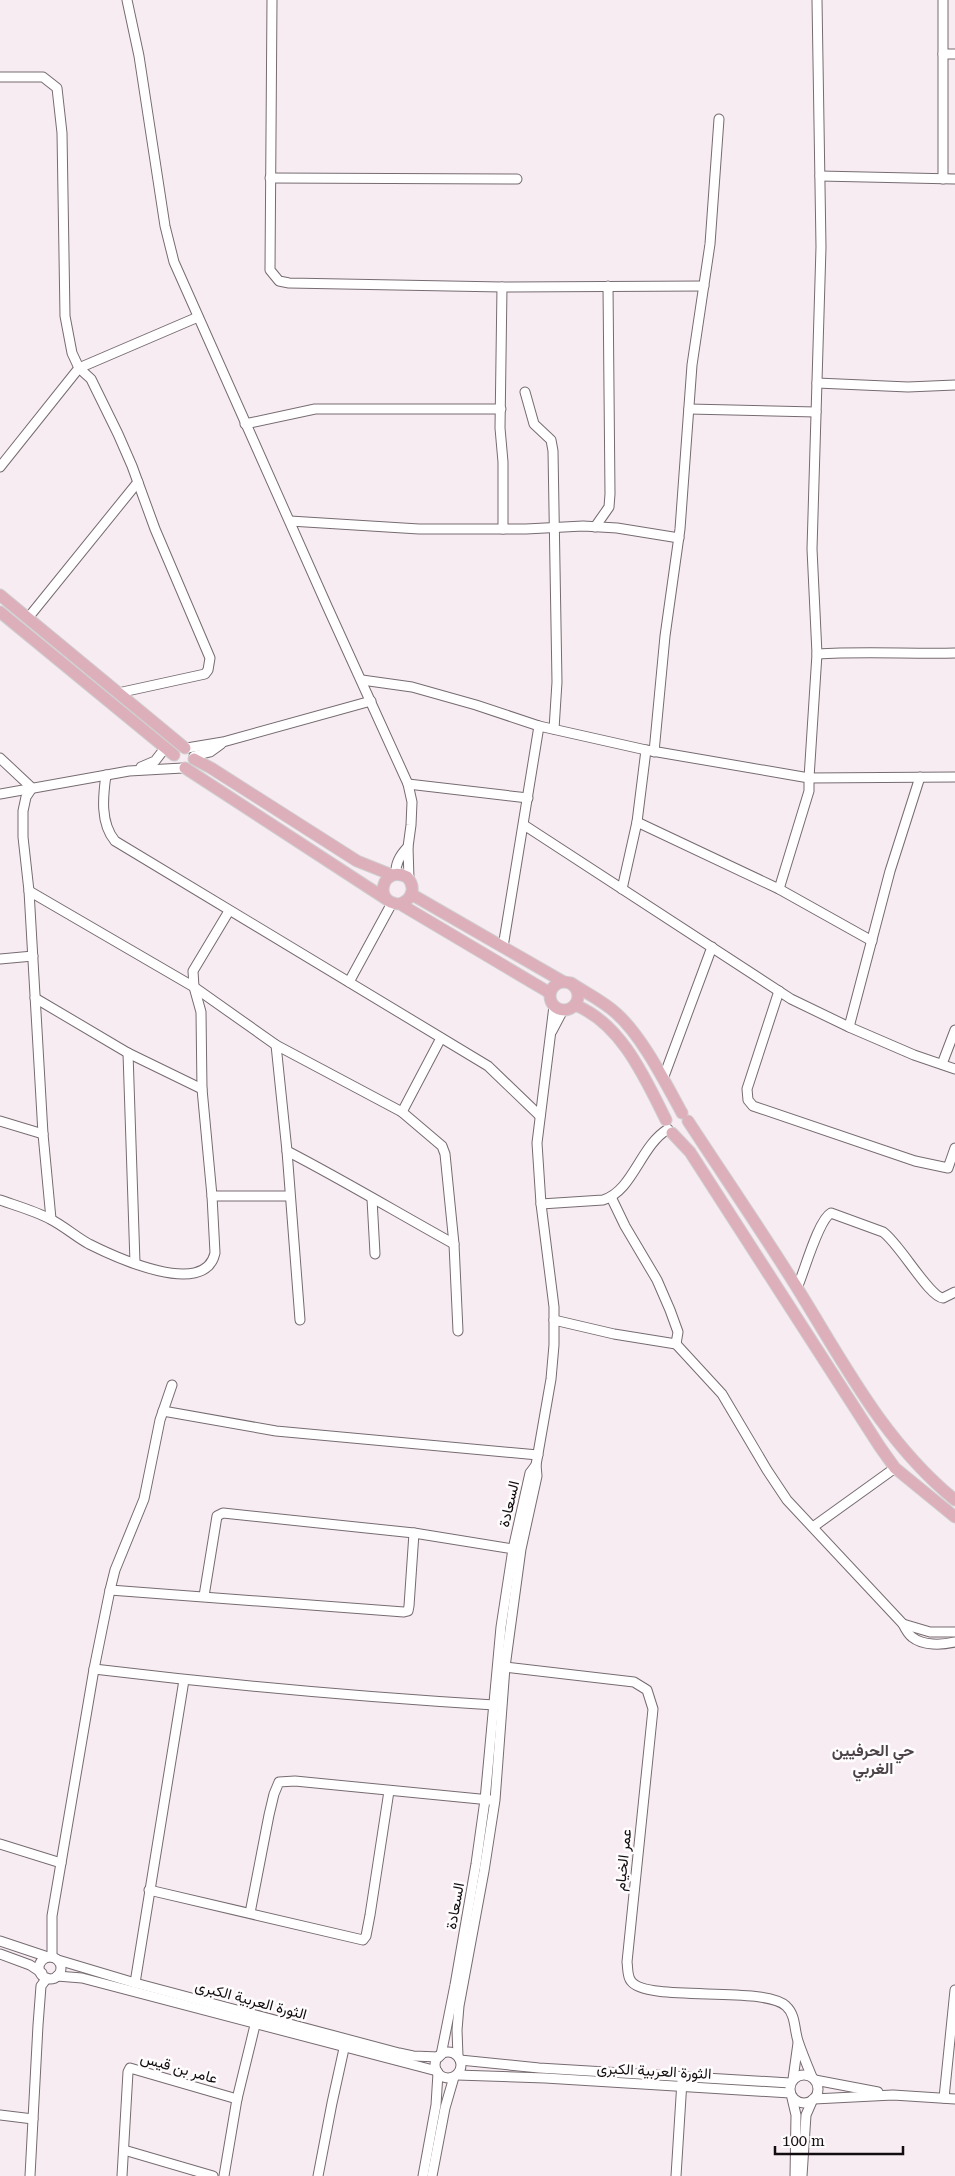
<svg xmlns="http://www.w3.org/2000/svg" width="955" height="2176" font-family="'Roboto Serif',Vazirmatn,serif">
<rect width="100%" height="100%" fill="#f8ecf3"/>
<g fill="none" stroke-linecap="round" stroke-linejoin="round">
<defs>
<g id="minor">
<polyline points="127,0 139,56 165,226 174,262 327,606 408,784 412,802 411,825 408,847 409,879"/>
<polyline points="272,0 270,270 279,281 289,283 502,287 704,286"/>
<polyline points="817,0 821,247 812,549 817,654 809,778 955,777"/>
<polyline points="943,0 943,179"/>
<polyline points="943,54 955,54"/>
<polyline points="0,77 43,77 57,88 62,133 65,316 72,353 79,368 91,379 118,434 132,466 155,529 210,658 208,670 205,674 118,693"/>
<polyline points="820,176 955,179"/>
<polyline points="270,178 517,179"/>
<polyline points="502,287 500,428 503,462 503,529"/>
<polyline points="817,383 908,387 955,385"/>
<polyline points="525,392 534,424 551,440 553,451 557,682 554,729"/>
<polyline points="689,409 816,412"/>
<polyline points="245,424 315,409 501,409"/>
<polyline points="0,467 79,368 198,317"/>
<polyline points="290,521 419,529 526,529 583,526 617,528 679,538"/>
<polyline points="595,527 609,507 610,494 608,286"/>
<polyline points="28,618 138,482"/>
<path d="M817,654c46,-3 92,0 138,-1"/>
<polyline points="362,680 412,687 476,705 539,726 646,750 809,778 809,791 779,889"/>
<polyline points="187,748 223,742 371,701"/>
<polyline points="654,752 665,636 680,529 692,365 710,244 719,119"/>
<polyline points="194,756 210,752 221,744"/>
<polyline points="0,758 32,788 26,797 23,811 23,837 29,891 43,1134 51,1219"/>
<polyline points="141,767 155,761 165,748"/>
<path d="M106,775c-3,21 -6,48 9,66l373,225 52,50"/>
<polyline points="408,784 528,798"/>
<polyline points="0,794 129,771 183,768"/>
<polyline points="637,822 779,889 872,941"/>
<polyline points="524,825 791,999 849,1027 914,1055 955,1069"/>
<path d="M396,874c-1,-11 4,-19 12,-27"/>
<polyline points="622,889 637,822 646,750"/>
<polyline points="29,891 194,987 276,1045 402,1112 442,1146 445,1154 454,1244 458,1331"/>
<polyline points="503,947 539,726"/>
<polyline points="0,959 33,956"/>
<polyline points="349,982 392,903"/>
<polyline points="779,991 747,1089 748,1100 753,1106 915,1161 948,1168 955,1148"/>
<polyline points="35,998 128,1053 202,1089"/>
<polyline points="849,1027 890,871 920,777"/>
<polyline points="552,1031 563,1010"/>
<polyline points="276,1045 287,1151 300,1320"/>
<polyline points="128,1053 135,1263"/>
<polyline points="942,1064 955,1030"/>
<polyline points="663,1079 712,947"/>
<polyline points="402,1112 441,1038"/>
<polyline points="0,1121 43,1134"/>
<path d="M287,1151c56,29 111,62 167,93"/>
<polyline points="212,1196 289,1196"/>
<polyline points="372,1199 375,1254"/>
<path d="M0,1200c17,6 35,11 50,19 14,7 26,18 39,25 26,13 116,55 126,9l-3,-57 -10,-107 -1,-77 -7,-25 -1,-16 36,-60"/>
<path d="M541,1204l62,-4c30,-9 37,-54 65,-71"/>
<path d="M797,1288c7,-15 21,-68 34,-75l52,19c17,12 46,65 60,66l12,-6"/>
<polyline points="554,1320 614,1334 676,1344 678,1332 670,1310 657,1280 625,1226 611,1197"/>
<path d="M676,1344l46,50 45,76 20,30 116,124c2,4 5,10 9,13 11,9 30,8 43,5"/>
<polyline points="163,1411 276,1431 538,1455"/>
<polyline points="813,1527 895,1468"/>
<polyline points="110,1590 404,1612 408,1611 409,1606 414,1533"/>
<polyline points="204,1596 217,1516 223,1513 414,1533 513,1549"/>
<polyline points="903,1624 930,1632 955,1632"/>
<path d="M505,1667l129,15 13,8 6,19 -26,253c1,6 0,14 4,19 15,22 133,4 155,25 10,9 8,23 12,35 4,12 9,24 14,36"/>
<path d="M94,1669c133,16 266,28 400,36"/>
<polyline points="0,1844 61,1863"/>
<polyline points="149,1890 363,1940 366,1936 370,1915 389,1791"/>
<polyline points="250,1913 269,1815 274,1794 279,1782 295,1781 490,1800"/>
<polyline points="0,1941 48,1957"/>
<polyline points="0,1954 30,1965 42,1973"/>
<polyline points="52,1957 52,1916 94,1669 110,1590 115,1570 144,1499 160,1420 172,1385"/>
<circle cx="50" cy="1968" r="11"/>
<polyline points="58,1960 135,1983 399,2053 413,2056 439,2057"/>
<polyline points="57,1976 82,1978 437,2071"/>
<polyline points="135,1983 184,1680"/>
<circle cx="448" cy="2065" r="13"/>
<polyline points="441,2055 455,1985 476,1864 485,1800 501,1627 513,1549 530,1473 536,1465"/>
<polyline points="458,2056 457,2030 459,2006 484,1871 495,1800 505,1667 521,1549 537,1476 536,1465 551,1379 554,1345 554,1307 541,1204 537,1143 554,1006"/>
<polyline points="460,2060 539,2068 790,2083"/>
<circle cx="804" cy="2089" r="14"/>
<polyline points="457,2075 545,2078 790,2093"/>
<polyline points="793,2079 798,2043"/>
<polyline points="815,2080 878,2092"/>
<polyline points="792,2098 796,2115 795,2176"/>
<polyline points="944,2098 955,1990"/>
<polyline points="814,2099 893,2095 955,2099"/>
<polyline points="0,2115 33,2119"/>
<polyline points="124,2150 213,2176"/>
<polyline points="30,2176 38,2025 41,1986 47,1978"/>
<polyline points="122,2176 128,2072 130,2068 237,2099"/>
<polyline points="224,2176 237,2099 256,2021"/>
<polyline points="318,2176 332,2103 345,2044"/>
<polyline points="423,2176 436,2105 438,2073"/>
<polyline points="432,2176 445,2108 454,2077"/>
<polyline points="676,2176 682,2081"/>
<polyline points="802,2176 806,2115 813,2099"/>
</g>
<g id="major">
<polyline points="0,595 185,748"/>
<polyline points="0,612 174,755"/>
<polyline points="194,759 211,768 357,861 392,875"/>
<polyline points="185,768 386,899"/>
<polyline points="411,894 562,981"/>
<path d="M400,904c13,-5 16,-17 7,-27 -25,-13 -35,27 -7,27l150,89"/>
<circle cx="564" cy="996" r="14"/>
<path d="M571,983c15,10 32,18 45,30 26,23 49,69 66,100"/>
<path d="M575,1005c46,18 70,73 91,115"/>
<path d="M688,1121c36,55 73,109 108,165 48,77 87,155 159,214"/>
<polyline points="672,1133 690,1152 880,1447 895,1468 955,1517"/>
</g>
</defs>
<use href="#minor" stroke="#766b71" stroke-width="11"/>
<use href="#major" stroke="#cfcecf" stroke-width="13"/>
<use href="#minor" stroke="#fff" stroke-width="9"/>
<use href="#major" stroke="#ddafba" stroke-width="11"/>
</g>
<g text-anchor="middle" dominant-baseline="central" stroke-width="5" stroke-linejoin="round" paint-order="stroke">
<g font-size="15" fill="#100c0f" stroke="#fffcfe">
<text transform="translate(509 1504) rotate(-77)">السعادة</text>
<text transform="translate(623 1860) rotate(-84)">عمر الخيام</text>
<text transform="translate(455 1906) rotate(-80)">السعادة</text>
<text transform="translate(251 2000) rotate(15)">الثورة العربية الكبرى</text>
<text transform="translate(179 2068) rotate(16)">عامر بن قيس</text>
<text transform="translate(654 2071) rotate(3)">الثورة العربية الكبرى</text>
</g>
<g font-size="16" font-weight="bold" fill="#4c4348" stroke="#fffcfe">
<text x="873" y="1750">حي الحرفيين<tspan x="873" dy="18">الغربي</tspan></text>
</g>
</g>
<path d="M775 2146v8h128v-8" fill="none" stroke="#100c0f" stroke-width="2.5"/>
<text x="782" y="2146" font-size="15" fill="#100c0f" stroke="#fffcfe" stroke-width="4" paint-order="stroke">100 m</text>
</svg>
